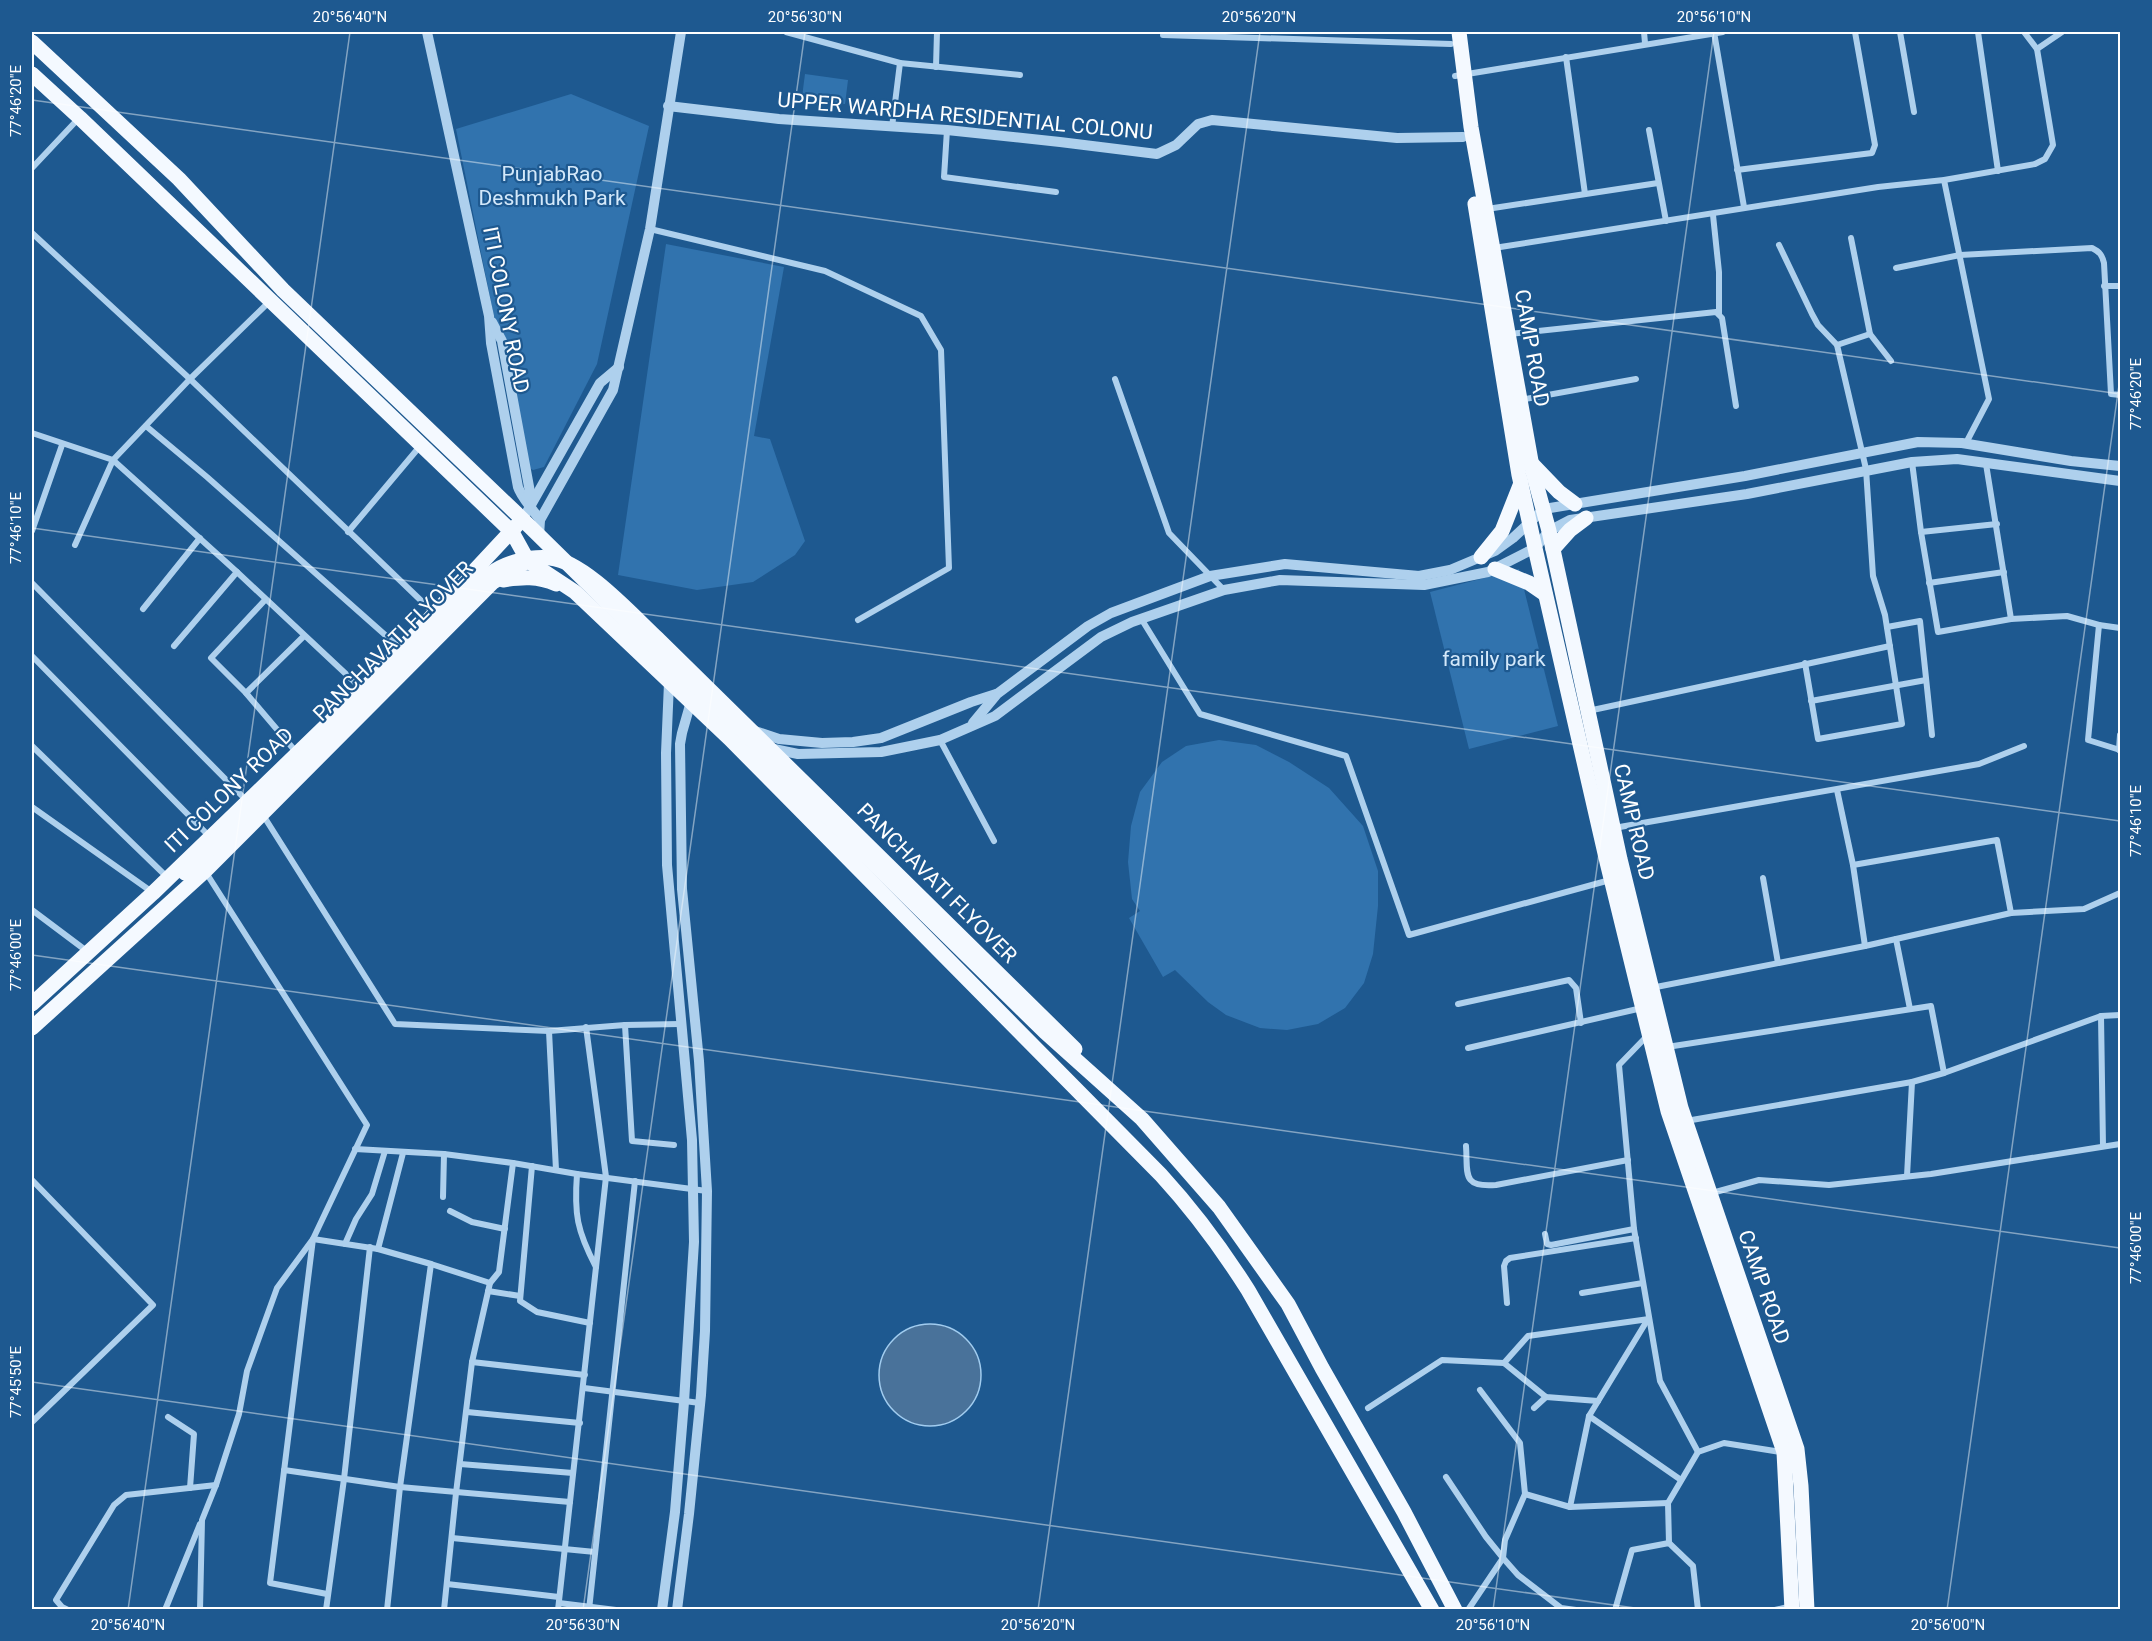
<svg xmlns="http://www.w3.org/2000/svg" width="2152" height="1641" font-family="Roboto,sans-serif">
<rect width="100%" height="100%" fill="#1e5990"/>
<g fill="#3173ae">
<polygon points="805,74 848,80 845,104 802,97"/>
<polygon points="571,94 649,126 597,364 544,467 533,470 524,465 456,129"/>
<polygon points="666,244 784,267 754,436 770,439 805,541 795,555 753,582 697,590 618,575"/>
<polygon points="1519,569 1558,726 1469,749 1430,592"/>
<polygon points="1219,740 1256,745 1289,762 1329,788 1363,826 1378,871 1378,906 1373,954 1364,983 1345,1008 1318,1024 1287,1030 1260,1028 1226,1015 1208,1002 1175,970 1163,977 1129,918 1140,911 1132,899 1128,862 1131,826 1140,792 1162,762 1186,746"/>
</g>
<circle fill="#49729a" stroke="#a1ccef" stroke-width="1.5" cx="930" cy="1375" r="51"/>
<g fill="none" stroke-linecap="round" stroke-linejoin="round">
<g stroke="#aed0ed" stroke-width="6">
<polyline points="786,32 900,63 1020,75"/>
<polyline points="1644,32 1645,43"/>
<polyline points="1714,32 1744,207"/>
<polyline points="1900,32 1914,112"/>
<polyline points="1978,32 1998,171"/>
<polyline points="1163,35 1451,44"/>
<polyline points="2037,49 2062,32"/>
<polyline points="1566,57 1585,194"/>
<polyline points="936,67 937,32"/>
<polyline points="1455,76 1723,32"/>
<polyline points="892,127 900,63"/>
<polyline points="947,130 944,177 1056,192"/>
<polyline points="1649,130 1666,221"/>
<polyline points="32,168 79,118"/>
<polyline points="1737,170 1872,153 1875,145 1855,32"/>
<polyline points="1944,180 1989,399 1966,443"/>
<polyline points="1487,209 1658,183"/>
<polyline points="1713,215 1719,272 1719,314"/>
<polyline points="650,229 825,271 921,316 941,350 949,568 858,620"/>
<polyline points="32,233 190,379 434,613"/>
<polyline points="1851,238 1870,334 1891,361"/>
<polyline points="1779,245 1812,314 1818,325 1837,345 1866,469 1873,576 1885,615 1902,724 1818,739 1805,663"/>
<polyline points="1494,248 1878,187 1944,180 2035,164 2045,159 2053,145 2037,49 2024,32"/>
<path d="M1896,268l64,-13 132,-7c8,4 10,7 12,15l7,131 9,1"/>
<polyline points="2104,286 2120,286"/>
<polyline points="1509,334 1716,312 1722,318 1736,406"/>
<polyline points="1837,345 1870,334"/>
<polyline points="1115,379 1169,533 1224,590"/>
<polyline points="1520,400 1636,379"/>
<polyline points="146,426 207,477 401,649"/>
<polyline points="32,433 113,460 237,572 362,689"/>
<polyline points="1912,462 1921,532 1938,632 2011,619 2067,616 2099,625 2120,628"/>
<polyline points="1986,464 2011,619"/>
<polyline points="32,531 62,445"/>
<polyline points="348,532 421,445"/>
<polyline points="1921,532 1997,524"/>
<polyline points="75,545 113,460 190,379 270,301"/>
<polyline points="32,583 247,801"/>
<polyline points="1929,583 2004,572"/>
<polyline points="265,600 211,658 246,693 297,753"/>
<polyline points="143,609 200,538"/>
<polyline points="1142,620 1200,714 1346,756 1409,935 1610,880"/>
<polyline points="2099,625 2088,740 2120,750"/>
<polyline points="1887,627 1920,621 1932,735"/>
<polyline points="174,646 237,572"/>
<polyline points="32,656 210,837"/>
<polyline points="246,693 304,636"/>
<polyline points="1811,701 1926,680"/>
<polyline points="1588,711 1890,646"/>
<polyline points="940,740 994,841"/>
<polyline points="32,746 168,878"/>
<polyline points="2119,750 2120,735"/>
<polyline points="1837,790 1853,865 1865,946"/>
<polyline points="32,807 152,892"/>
<polyline points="263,815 395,1024 549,1031 625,1025 680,1024"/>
<polyline points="1614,828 1979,764 2024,746"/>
<polyline points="1853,865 1997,840 2011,913"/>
<polyline points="1763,878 1778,963"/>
<polyline points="32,910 88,952"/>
<polyline points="1896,939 1910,1009"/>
<polyline points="1651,988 1865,946 2011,913 2084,909 2120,893"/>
<polyline points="1458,1004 1569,980 1576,988 1581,1023"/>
<polyline points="2101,1016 2103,1146"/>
<polyline points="625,1025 632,1141 674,1145"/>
<polyline points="549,1031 556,1170"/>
<polyline points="1648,1035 1619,1065 1634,1229 1660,1381 1698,1452"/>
<polyline points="1667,1047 1931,1006 1944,1073"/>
<polyline points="1468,1048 1642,1008"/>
<polyline points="1686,1121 1912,1082 1944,1073 2101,1016 2120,1015"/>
<path d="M1466,1146c2,27 -5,42 30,39l132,-25"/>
<polyline points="355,1149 444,1154 513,1163 577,1174 707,1191"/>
<polyline points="532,1166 520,1301 537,1312 590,1323"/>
<path d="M577,1174c-3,40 0,57 19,93"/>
<polyline points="1907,1176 1912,1082"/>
<polyline points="32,1180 153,1305 32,1422"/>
<polyline points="1712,1193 1759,1180 1829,1185 1931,1174 2120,1144"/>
<polyline points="443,1197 444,1154"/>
<polyline points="450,1211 472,1222 505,1229"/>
<polyline points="1545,1234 1547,1244 1551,1245 1634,1229"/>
<polyline points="345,1244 356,1219 372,1194 385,1151"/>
<polyline points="378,1249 403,1153"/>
<polyline points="431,1264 490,1283"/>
<polyline points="488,1291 520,1296"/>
<polyline points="1582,1293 1643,1283"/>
<polyline points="1507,1303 1504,1266 1506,1261 1510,1258 1636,1238"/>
<polyline points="472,1362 585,1375"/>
<polyline points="1504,1363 1528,1336 1649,1319"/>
<polyline points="584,1388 700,1403"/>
<polyline points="1480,1390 1520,1443 1525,1494 1505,1540 1503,1558 1518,1575 1561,1608 1576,1610"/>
<polyline points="1368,1408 1442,1360 1504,1363 1546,1397 1598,1401"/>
<polyline points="1534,1408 1546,1397"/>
<polyline points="467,1412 580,1423"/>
<polyline points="1589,1416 1681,1480"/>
<polyline points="168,1417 194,1434 190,1488"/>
<polyline points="460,1464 573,1473"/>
<polyline points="284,1470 400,1487 570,1502"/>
<polyline points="1446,1477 1486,1537 1503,1558 1468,1610"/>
<polyline points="1525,1494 1570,1507 1668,1503"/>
<polyline points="1570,1507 1589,1416 1648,1319"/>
<polyline points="452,1538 595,1552"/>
<polyline points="1669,1543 1668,1503 1698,1452 1724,1443 1781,1452"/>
<polyline points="447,1584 559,1597"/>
<polyline points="327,1594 270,1583 313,1239 378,1249 431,1264 400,1487 387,1610"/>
<polyline points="559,1603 616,1610"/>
<polyline points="68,1610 62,1607 56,1600 114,1505 126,1495 216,1485"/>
<polyline points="165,1610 200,1524"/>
<polyline points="200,1610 202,1520 216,1485 239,1414 247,1371 277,1288 313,1239 367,1125 205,871"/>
<polyline points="326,1610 344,1479 370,1247"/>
<polyline points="444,1610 456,1493 472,1362 490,1283 499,1272 513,1163"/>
<polyline points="558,1610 606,1177 586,1027"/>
<polyline points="589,1610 635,1181"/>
<polyline points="1615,1610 1632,1550 1669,1543 1693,1566 1698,1610"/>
<polyline points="1775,1610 1792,1606"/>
</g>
<g stroke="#aed0ed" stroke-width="10">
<path d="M427,32l62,284 2,27 27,144c3,10 16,24 22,33"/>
<polyline points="668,106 779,119 947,130 1060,142 1157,154 1176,145 1198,124 1212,120 1397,138 1463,137"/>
<polyline points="492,322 502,341 530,492 526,499"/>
<polyline points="527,512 600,383 619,367"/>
<polyline points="539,536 540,520 613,390 650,229 681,32"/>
<polyline points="973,723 997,694 1088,626 1111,613 1210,576 1285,564 1419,576 1450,570 1495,551 1513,538 1544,509 1745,476 1918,442 1962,443 2071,461 2120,466"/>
<polyline points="755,731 779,739 822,743 853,742 881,738 971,702 996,694"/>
<polyline points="769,748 798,754 881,752 940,740 995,716 1101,637 1132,622 1224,590 1280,580 1424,585 1488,572 1535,548 1549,531 1570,520 1747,494 1912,462 1957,459 2120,481"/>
<polyline points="662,1610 675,1512 684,1402 694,1242 692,1140 667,865 666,753 669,683 671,677"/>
<polyline points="677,1610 689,1514 701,1395 705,1331 707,1191 699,1061 682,889 680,744 682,733 692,698"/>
</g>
<g stroke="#f4f9ff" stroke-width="15">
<polyline points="1459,32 1471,127 1533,472 1549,531 1620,859 1681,1108 1797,1449 1801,1486 1807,1610"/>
<polyline points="32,42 179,179 283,290 516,513 1045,1032 1142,1119 1219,1207 1288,1304 1322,1368 1404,1512 1455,1610"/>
<path d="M32,74l48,44 432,414 16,29 47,31 154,146 432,437c33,36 61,74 87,115l184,320"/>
<polyline points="1475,204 1519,475 1535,548 1607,862 1668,1111 1784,1452 1792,1610"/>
<polyline points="1533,465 1559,492 1575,504"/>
<polyline points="1553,549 1570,530 1586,518"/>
<polyline points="1481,557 1502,531 1521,483"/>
<polyline points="1495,569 1529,583 1545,594"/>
<path d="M503,580c19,-3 35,-4 53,4"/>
<polyline points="32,1004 153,893 363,690 518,524"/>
<polyline points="32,1028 205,871 493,582 529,560"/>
</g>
<path stroke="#f4f9ff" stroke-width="15" d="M185,873c71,-69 144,-139 215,-209 30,-29 56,-64 90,-90 16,-12 41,-18 60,-16 34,3 83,58 108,81l417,410"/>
</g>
<path fill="none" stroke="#fff" stroke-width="1.5" stroke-opacity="0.45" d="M32,100l2088,294M32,528l2088,293M32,955l2088,293M32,1382l1617,228M128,1610l222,-1578M583,1610l222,-1578M1038,1610l222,-1578M1493,1610l221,-1578M1947,1610l173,-1232"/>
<g text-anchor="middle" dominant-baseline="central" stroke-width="4.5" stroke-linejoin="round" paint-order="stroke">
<g font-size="21" fill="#fff" stroke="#1e5990">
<text transform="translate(965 116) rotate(5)">UPPER WARDHA RESIDENTIAL COLONU</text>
<text transform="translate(506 310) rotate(79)">ITI COLONY ROAD</text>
<text transform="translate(1532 348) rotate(80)">CAMP ROAD</text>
<text transform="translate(393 641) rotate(-45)">PANCHAVATI FLYOVER</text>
<text transform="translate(229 790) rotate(-44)">ITI COLONY ROAD</text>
<text transform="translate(1634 822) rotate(77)">CAMP ROAD</text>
<text transform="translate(937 883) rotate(45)">PANCHAVATI FLYOVER</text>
<text transform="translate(1764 1287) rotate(71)">CAMP ROAD</text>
</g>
<g font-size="21" fill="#d3e8fa" stroke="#1e5990">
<text x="552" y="174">PunjabRao<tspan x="552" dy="24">Deshmukh Park</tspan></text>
<text x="1494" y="659">family park</text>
</g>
</g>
<rect width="2152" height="1641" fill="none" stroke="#1e5990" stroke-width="66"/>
<rect x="33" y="33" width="2086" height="1575" fill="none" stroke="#fff" stroke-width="2"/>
<g font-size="15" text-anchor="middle" fill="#fff">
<text x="350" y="22">20°56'40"N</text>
<text x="805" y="22">20°56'30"N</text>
<text x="1259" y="22">20°56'20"N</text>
<text x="1714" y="22">20°56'10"N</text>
<text transform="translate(16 101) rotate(-90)" y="5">77°46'20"E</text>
<text transform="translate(2136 394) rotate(-90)" y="5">77°46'20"E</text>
<text transform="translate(16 528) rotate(-90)" y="5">77°46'10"E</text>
<text transform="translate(2136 821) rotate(-90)" y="5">77°46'10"E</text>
<text transform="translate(16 955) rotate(-90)" y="5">77°46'00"E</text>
<text transform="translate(2136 1248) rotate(-90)" y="5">77°46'00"E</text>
<text transform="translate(16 1382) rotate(-90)" y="5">77°45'50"E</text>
<text x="128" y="1630">20°56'40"N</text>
<text x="583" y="1630">20°56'30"N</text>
<text x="1038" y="1630">20°56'20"N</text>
<text x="1493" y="1630">20°56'10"N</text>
<text x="1948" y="1630">20°56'00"N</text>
</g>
</svg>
